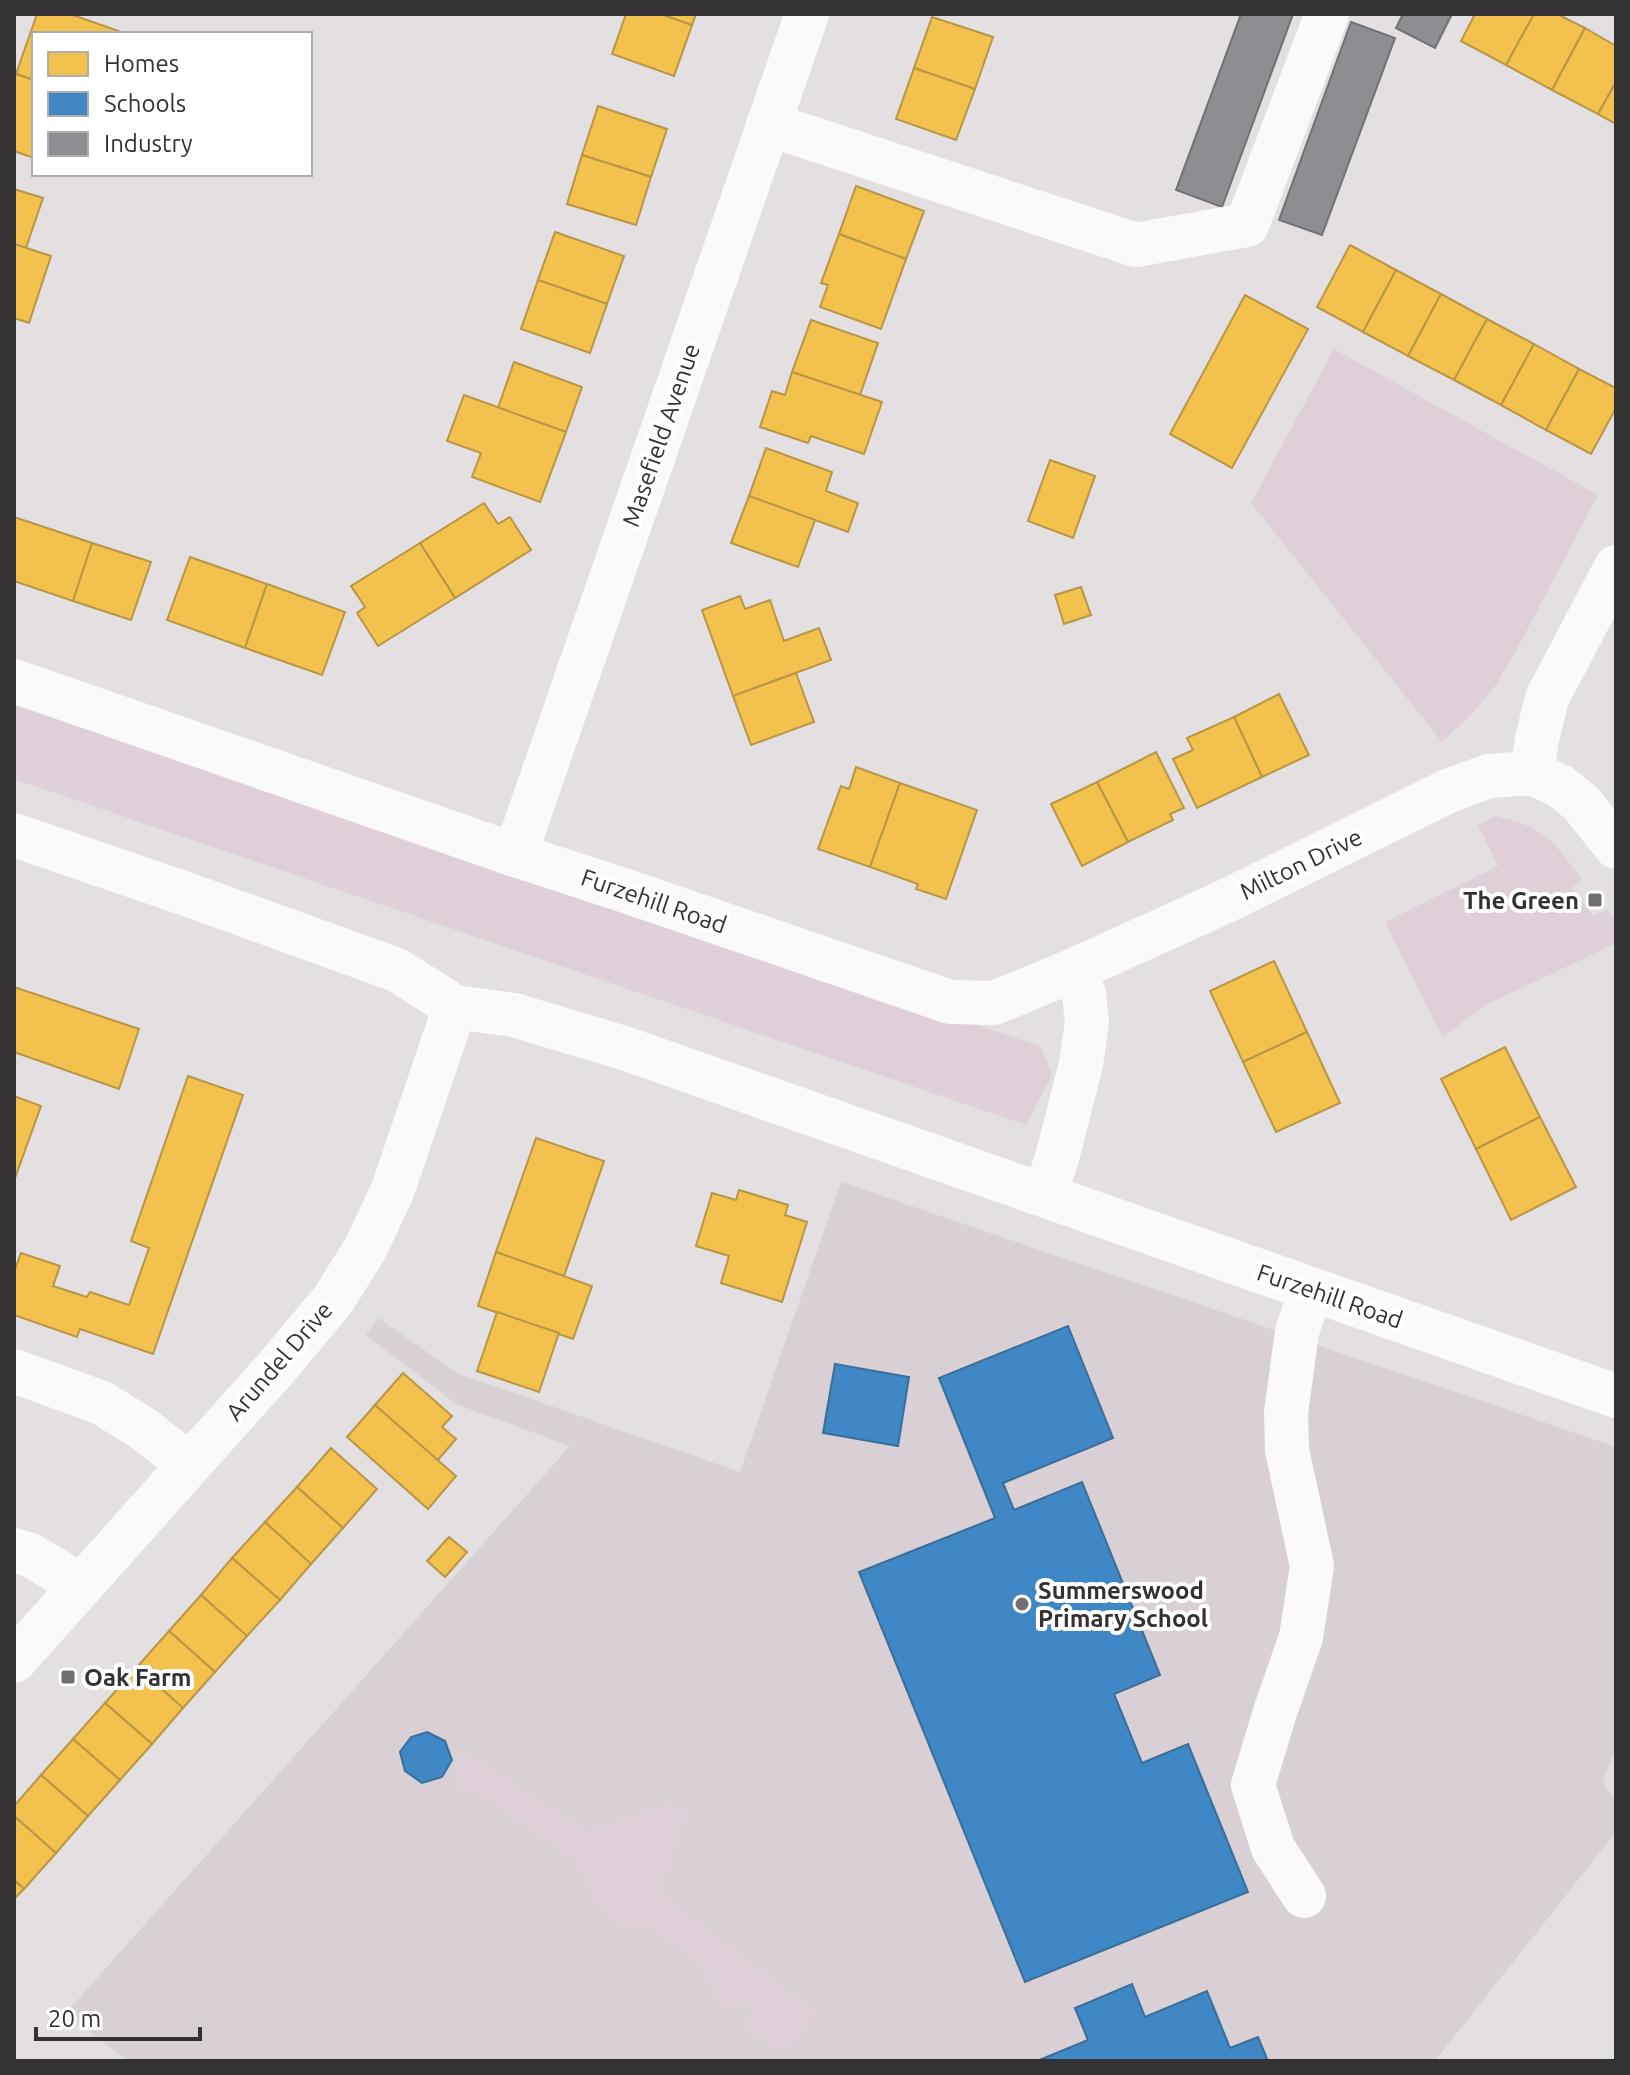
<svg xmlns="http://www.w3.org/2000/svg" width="1630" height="2075" font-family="Ubuntu,sans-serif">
<rect width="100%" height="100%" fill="#e4e0e2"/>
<polygon fill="#d8d0d5" points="841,1182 1616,1447 1616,1748 1603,1782 1616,1802 1616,1832 1435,2061 129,2061 65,2014 570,1446 456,1404 366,1335 378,1318 459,1374 740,1472"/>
<g fill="#decfd9">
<polygon points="1334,349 1598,495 1517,649 1495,686 1473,713 1442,742 1251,503"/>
<polygon points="14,705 1040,1046 1052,1075 1026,1125 14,779"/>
<path d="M1496,816c50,12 56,24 86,63l-10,9 21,28 14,-7 9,13v21l-130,62 -44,32 -57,-115 113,-56 -20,-41z"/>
<polygon points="464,1752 588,1832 666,1804 686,1812 658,1892 815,2012 789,2048 778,2050 750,2030 747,2019 760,2001 758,1999 728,2010 713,1998 708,1970 655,1929 624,1925 605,1913 572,1857 479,1793 470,1794 459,1789 452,1771"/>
</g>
<g fill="#f2c14e" stroke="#b99646" stroke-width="2">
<polygon points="37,14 70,14 127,34 34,34 34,80 16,74"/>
<polygon points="626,14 661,14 692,25 674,76 612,54"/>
<polygon points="661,14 696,14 692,25"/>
<polygon points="1475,14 1534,14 1506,65 1461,41"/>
<polygon points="1534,14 1557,14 1585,28 1552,90 1506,65"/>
<polygon points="932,17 993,37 975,89 914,68"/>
<polygon points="1585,28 1616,46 1616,82 1598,114 1552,90"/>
<polygon points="914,68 975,89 956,140 896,119"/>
<polygon points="16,74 34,80 34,158 14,151 14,80"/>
<polygon points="1616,82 1616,124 1598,114"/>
<polygon points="598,106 667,129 651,177 582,155"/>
<polygon points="582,155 651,177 636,225 567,204"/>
<polygon points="856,186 924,211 906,259 839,234"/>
<polygon points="14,189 43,198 26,248 14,244"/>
<polygon points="555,232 624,256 607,304 538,280"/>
<polygon points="839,234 906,259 881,329 820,307 828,285 821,283"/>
<polygon points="14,244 51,256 29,323 14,318"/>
<polygon points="1350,245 1396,270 1363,332 1317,307"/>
<polygon points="1396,270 1441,294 1408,356 1363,332"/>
<polygon points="538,280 607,304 590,353 521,329"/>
<polygon points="1441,294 1487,319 1454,380 1408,356"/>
<polygon points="1245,295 1308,329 1232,468 1170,434"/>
<polygon points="1487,319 1534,344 1501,405 1454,380"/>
<polygon points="811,320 878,343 860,395 792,372"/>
<polygon points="1534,344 1579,369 1546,430 1501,405"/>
<polygon points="514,362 582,387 566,432 498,408"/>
<polygon points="1579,369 1616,388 1616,408 1591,454 1546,430"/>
<polygon points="792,372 882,402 864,454 811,436 808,443 760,427 772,391 785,395"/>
<polygon points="464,395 566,432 540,502 472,477 481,453 447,441"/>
<polygon points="766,448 832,472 826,491 858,503 848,532 749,496"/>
<polygon points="1050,460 1095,476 1073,538 1028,521"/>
<polygon points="749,496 815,520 798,567 731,543"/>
<polygon points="484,503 498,524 510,517 531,550 455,598 420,543"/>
<polygon points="14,517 92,543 73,601 14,581"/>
<polygon points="92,543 151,562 131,620 73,601"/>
<polygon points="420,543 455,598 378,646 357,613 365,607 351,586"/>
<polygon points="190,557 267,584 245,648 167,620"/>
<polygon points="267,584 345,612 322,675 245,648"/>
<polygon points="1081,587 1091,615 1064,624 1055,595"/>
<polygon points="740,596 745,609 770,600 784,641 819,628 831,660 733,696 702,610"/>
<polygon points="796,673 814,722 751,745 733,696"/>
<polygon points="1279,694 1309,755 1262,777 1234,717"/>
<polygon points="1234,717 1262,777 1197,808 1173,759 1193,750 1187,738"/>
<polygon points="1156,752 1184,808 1170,814 1173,820 1128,842 1097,782"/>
<polygon points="856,767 900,783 870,867 818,849 841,786 849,789"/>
<polygon points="1097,782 1128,842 1082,866 1051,804"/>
<polygon points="900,783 977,810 946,899 916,889 918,884 870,867"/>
<polygon points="1274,961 1307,1032 1243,1062 1210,991"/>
<polygon points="14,987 139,1029 119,1089 14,1052"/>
<polygon points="1307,1032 1340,1103 1276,1132 1243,1062"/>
<polygon points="1505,1047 1540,1117 1476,1149 1441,1079"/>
<polygon points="188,1076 243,1095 153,1354 80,1329 77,1337 14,1315 14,1272 21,1253 60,1266 53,1286 87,1297 90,1292 129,1305 149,1248 131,1241"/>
<polygon points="14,1096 41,1106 14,1181"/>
<polygon points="1540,1117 1576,1187 1511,1220 1476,1149"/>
<polygon points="536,1138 604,1161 564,1276 496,1252"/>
<polygon points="739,1190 788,1205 785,1215 807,1222 782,1302 721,1283 729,1256 696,1246 712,1193 736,1200"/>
<polygon points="496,1252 592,1286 573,1339 478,1306"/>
<polygon points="497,1312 559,1333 539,1392 477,1371"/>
<polygon points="403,1373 452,1416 442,1427 456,1439 437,1461 375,1405"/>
<polygon points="375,1405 456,1476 428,1509 347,1437"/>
<polygon points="331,1448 377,1489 343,1528 297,1487"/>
<polygon points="297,1487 343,1528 311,1564 265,1522"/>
<polygon points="265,1522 311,1564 280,1600 232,1558"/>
<polygon points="449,1537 467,1552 445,1577 427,1561"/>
<polygon points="232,1558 280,1600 247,1636 201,1595"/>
<polygon points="201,1595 247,1636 215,1672 169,1631"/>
<polygon points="169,1631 215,1672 183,1708 137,1667"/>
<polygon points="137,1667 183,1708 152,1744 105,1703"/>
<polygon points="105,1703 152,1744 120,1780 73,1739"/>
<polygon points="73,1739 120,1780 88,1816 41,1775"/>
<polygon points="41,1775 88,1816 56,1853 14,1816 14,1806"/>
<polygon points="14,1816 56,1853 24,1889 14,1880"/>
<polygon points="14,1880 24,1889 14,1899"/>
</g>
<g fill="#3f88c5" stroke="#3b6e99" stroke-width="2">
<polygon points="1068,1326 1113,1438 1003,1483 1014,1510 1082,1482 1160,1675 1114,1694 1142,1763 1188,1744 1248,1892 1025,1982 859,1572 995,1518 939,1378"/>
<polygon points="835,1364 909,1377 898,1446 823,1433"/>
<polygon points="427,1732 445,1741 452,1760 442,1777 422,1783 405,1771 400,1752 411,1737"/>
<polygon points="1132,1984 1145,2017 1207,1991 1230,2048 1258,2037 1268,2061 1037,2061 1088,2040 1075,2008"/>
</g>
<g fill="#8d8d92" stroke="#727176" stroke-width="2">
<polygon points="1241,14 1293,14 1222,207 1176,190"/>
<polygon points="1403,14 1452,14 1435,48 1396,28"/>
<polygon points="1351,22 1395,38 1322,235 1279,220"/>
</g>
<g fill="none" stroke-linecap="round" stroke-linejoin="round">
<g stroke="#fbfafb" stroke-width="44">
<polyline points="768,124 1136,245 1247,225 1327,14"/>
<polyline points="14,681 515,855 623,890 950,1002 994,1003 1074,970 1084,994 1087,1023 1081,1064 1058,1154 1045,1195"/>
<polyline points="1532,773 1537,739 1547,698 1616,567"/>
<polyline points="14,835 192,896 397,970 455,1007 514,1015 624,1048 1616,1396"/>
<polyline points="515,855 807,14"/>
<polyline points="1074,970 1222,903 1448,791 1489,776 1532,773 1560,786 1581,803 1616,847"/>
<polyline points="14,1371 102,1403 145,1430 188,1464"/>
<polyline points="14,1550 30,1555 81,1585"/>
<polyline points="14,1661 276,1368 333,1300 365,1249 392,1192 455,1007"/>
<polyline points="1304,1896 1273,1848 1253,1785 1275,1712 1301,1637 1312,1566 1287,1450 1286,1413 1297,1332 1311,1291"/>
</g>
</g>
<g fill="#716e70" stroke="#fff" stroke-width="3">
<rect x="1587" y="892" width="16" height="16" rx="4"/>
<circle cx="1022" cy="1604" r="8"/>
<rect x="60" y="1669" width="16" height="16" rx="4"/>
</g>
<g text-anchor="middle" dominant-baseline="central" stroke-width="8" stroke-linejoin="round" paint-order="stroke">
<g font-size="24" fill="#333133" stroke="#fff">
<text transform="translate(661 435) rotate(-71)">Masefield Avenue</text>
<text transform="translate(1301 864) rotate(-26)">Milton Drive</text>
<text transform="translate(654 901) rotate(19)">Furzehill Road</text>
<text transform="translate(1330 1296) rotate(19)">Furzehill Road</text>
<text transform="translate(279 1361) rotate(-49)">Arundel Drive</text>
</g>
<g font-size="24" font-weight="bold" fill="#333133" stroke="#fff" text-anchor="start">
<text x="1579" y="900" text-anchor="end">The Green</text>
<text x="1038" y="1590">Summerswood<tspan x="1038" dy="28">Primary School</tspan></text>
<text x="84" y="1677">Oak Farm</text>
</g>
</g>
<rect width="1630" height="2075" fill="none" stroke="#333133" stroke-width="32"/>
<rect x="32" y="32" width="280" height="144" fill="#ffffff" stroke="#adadad" stroke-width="2"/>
<rect x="48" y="52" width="40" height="24" fill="#f2c14e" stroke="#adadad" stroke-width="2"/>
<text x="104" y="72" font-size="24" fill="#333133">Homes</text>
<rect x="48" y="92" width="40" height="24" fill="#3f88c5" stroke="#adadad" stroke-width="2"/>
<text x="104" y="112" font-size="24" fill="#333133">Schools</text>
<rect x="48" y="132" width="40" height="24" fill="#8d8d92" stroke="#adadad" stroke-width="2"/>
<text x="104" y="152" font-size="24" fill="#333133">Industry</text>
<path d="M36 2027v12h164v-12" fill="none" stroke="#333133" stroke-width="4"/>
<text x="48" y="2027" font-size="24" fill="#333133" stroke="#ffffff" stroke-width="6" paint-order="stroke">20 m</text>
</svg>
